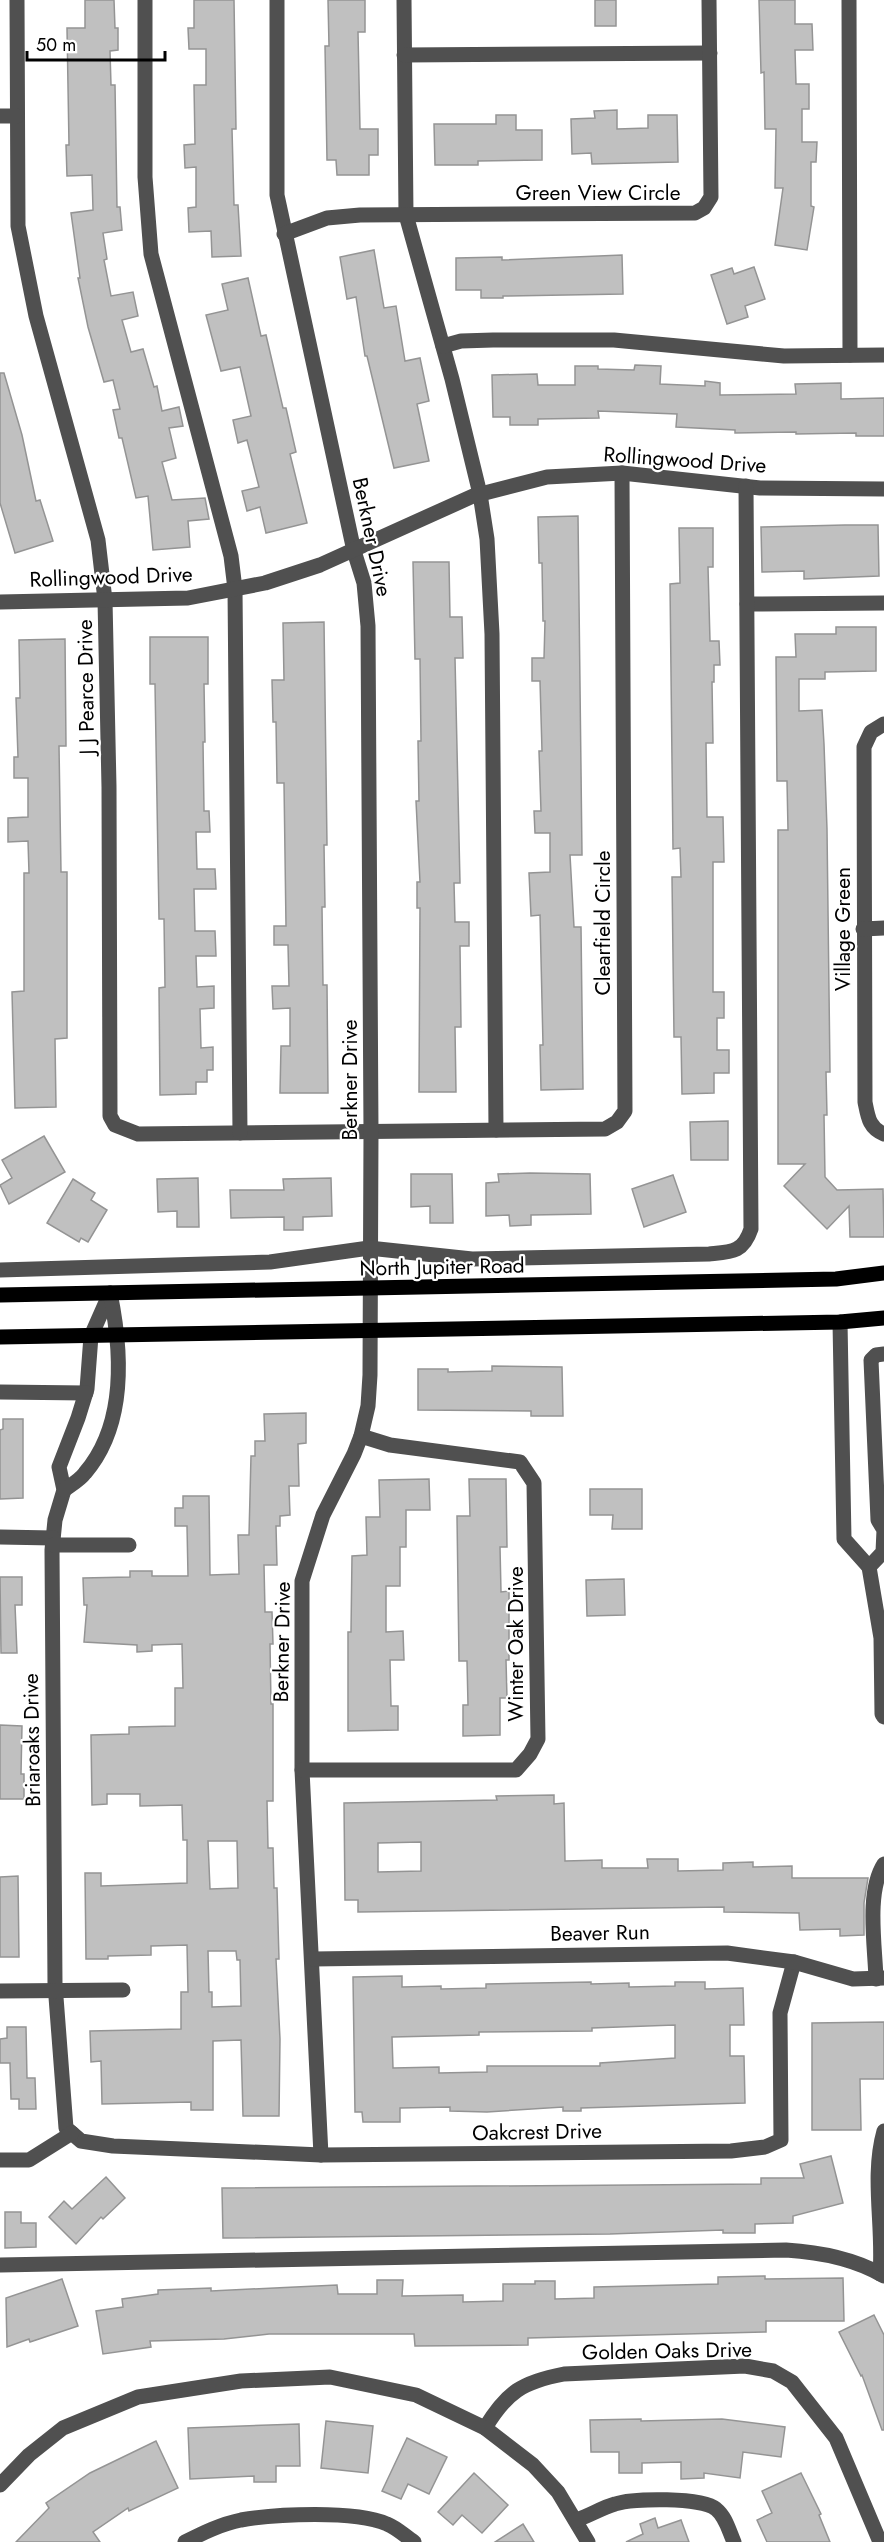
<svg xmlns="http://www.w3.org/2000/svg" width="884" height="2542" font-family="Jost,sans-serif">
<rect width="100%" height="100%" fill="#fff"/>
<g fill="#c0c0c0" stroke="#949494" stroke-width="1.5" fill-rule="evenodd">
<polygon points="85,0 114,0 115,28 118,28 118,50 110,51 111,85 115,85 117,207 120,207 122,230 103,233 107,259 104,260 111,296 133,292 138,316 122,320 131,352 143,349 154,387 157,386 162,411 179,407 183,426 169,428 176,458 162,462 172,500 205,498 209,519 188,521 190,547 153,550 148,496 136,498 122,438 119,438 113,410 120,409 113,380 104,382 88,327 78,278 80,278 71,213 93,210 92,175 67,176 66,145 69,145 67,28 85,28"/>
<polygon points="194,0 234,0 236,129 232,129 234,205 238,205 241,256 212,257 211,231 189,232 188,208 196,207 196,167 185,168 184,145 195,144 194,85 206,85 206,49 189,49 188,28 194,28"/>
<polygon points="328,0 365,0 365,32 358,32 360,129 378,129 378,155 369,155 369,175 337,175 336,160 327,160 325,46 329,46"/>
<rect x="595" y="0" width="21" height="26"/>
<polygon points="759,0 795,0 795,24 812,24 813,50 795,50 796,84 809,84 809,109 802,109 802,142 817,142 816,162 811,162 811,206 814,207 807,250 775,245 783,188 775,188 776,129 765,129 764,72 761,73"/>
<polygon points="617,110 617,129 648,128 648,115 677,115 678,162 592,164 591,153 572,154 571,119 595,118 594,111"/>
<polygon points="496,115 516,115 516,130 542,130 542,160 478,161 478,165 435,165 434,124 496,124"/>
<polygon points="374,250 384,308 396,306 405,361 420,358 429,401 417,404 429,461 394,468 367,356 365,356 356,297 347,299 340,257"/>
<polygon points="622,255 623,294 503,296 503,298 481,298 481,290 456,290 456,258 502,257 502,260"/>
<polygon points="754,267 765,299 745,306 748,317 727,324 711,275 732,268 734,274"/>
<polygon points="248,278 261,336 266,335 283,408 286,408 296,452 290,454 307,523 266,533 260,507 247,511 242,491 259,487 247,440 238,443 233,420 251,416 240,367 221,371 206,315 228,310 222,284"/>
<polygon points="635,365 661,366 660,384 705,386 705,381 720,383 720,395 796,394 795,384 841,383 841,399 884,398 884,436 856,436 856,433 796,434 796,432 735,433 735,430 676,427 677,414 598,411 599,418 538,419 538,425 510,425 510,417 493,417 492,375 537,374 538,385 575,385 575,366 598,366 598,369 634,370"/>
<polygon points="0,373 4,373 22,435 36,501 40,500 53,541 15,553 0,503"/>
<polygon points="578,516 582,855 570,855 574,927 581,927 583,1089 541,1090 540,1045 543,1045 540,915 531,916 529,873 550,872 550,833 535,833 534,811 541,811 539,751 542,751 540,681 532,681 532,658 544,658 545,621 543,621 542,563 539,563 538,517"/>
<polygon points="845,525 878,525 879,576 804,579 804,571 762,572 761,527"/>
<polygon points="679,528 713,528 713,567 708,567 710,641 719,641 720,665 714,665 714,682 712,682 713,743 706,743 707,817 723,817 724,862 713,862 713,992 724,992 724,1018 717,1018 717,1050 729,1050 729,1073 714,1073 714,1093 682,1094 681,1037 674,1037 672,877 681,877 680,848 673,849 670,584 680,583"/>
<polygon points="413,562 449,562 450,617 462,617 463,658 455,658 460,883 454,883 455,922 469,922 469,946 460,946 461,1027 455,1027 456,1092 419,1092 420,908 417,908 417,882 420,882 416,801 419,801 418,741 421,741 420,659 415,659"/>
<polygon points="324,622 327,845 324,845 325,907 322,907 323,985 327,985 328,1093 280,1093 281,1046 290,1046 290,1008 273,1009 272,986 289,986 288,945 274,945 274,926 286,926 284,783 277,783 276,722 273,722 272,680 284,680 283,623"/>
<polygon points="836,627 876,627 876,671 825,672 825,679 799,679 799,711 822,710 824,744 827,829 830,1072 826,1072 827,1115 824,1115 825,1177 837,1190 883,1189 884,1237 850,1237 849,1206 827,1229 784,1186 805,1164 778,1164 778,830 788,830 787,781 777,781 776,657 796,657 795,634 836,634"/>
<polygon points="150,637 208,637 208,684 204,684 205,742 203,742 204,811 209,811 210,832 196,832 197,869 215,869 216,889 194,889 195,931 215,931 216,956 196,956 197,987 214,986 214,1008 200,1009 201,1048 213,1047 213,1070 207,1070 207,1082 196,1082 196,1094 160,1095 159,988 165,987 164,919 159,919 155,684 150,684"/>
<polygon points="65,639 66,746 59,746 61,872 67,872 67,1038 55,1039 56,1107 15,1108 12,992 24,991 24,873 29,873 28,841 8,842 8,818 28,817 28,778 14,778 14,757 18,757 16,698 20,698 19,640"/>
<polygon points="728,1121 728,1160 691,1160 690,1122"/>
<polygon points="44,1136 65,1172 9,1204 0,1185 12,1178 2,1160"/>
<polygon points="530,1173 590,1174 591,1214 531,1215 531,1225 510,1226 509,1215 486,1216 486,1183 499,1182 498,1174"/>
<polygon points="411,1174 452,1174 453,1223 430,1223 430,1206 411,1207"/>
<polygon points="673,1175 686,1212 644,1227 632,1189"/>
<polygon points="198,1178 199,1227 177,1227 177,1211 158,1212 157,1179"/>
<polygon points="331,1178 332,1216 303,1217 303,1230 284,1230 284,1217 231,1218 230,1190 284,1190 283,1179"/>
<polygon points="73,1179 95,1193 91,1200 107,1210 88,1242 81,1238 79,1242 47,1223"/>
<polygon points="492,1366 562,1367 563,1416 531,1416 531,1411 418,1410 418,1369 448,1369 448,1372 492,1371"/>
<path d="M306,1413v30l-8,1 1,42h-10l1,29 -10,1v10h-4l1,39h-13l1,47h7l1,32h-3l1,60h2v97h-6l1,47h5l1,40h3l2,71h-3l4,80 -1,77h-36l-2,-76 -28,1v69h-22v-8l-89,2 -1,-43 -10,1 -1,-31 91,-2v-37h7l-1,-47 -36,1v9l-43,1v3h-22l-1,-86h16v13l86,-3v-43h-4l-1,-35 -42,1v-12h-33v10l-15,1 -1,-70 38,-1v-7l46,-1v-38h8l-1,-44 -30,1v6l-15,1v-7l-53,-3 3,-37h-3l-1,-27 47,-1v-6h22v5h36l-1,-50h-12v-18h8v-12h26l1,79 29,-1 -1,-39h11l2,-79h4v-15h10l-1,-27zM208,1841h29l1,47 -28,1zM208,1951h28l1,9h3l1,46 -29,1v-15h-3z"/>
<polygon points="3,1419 23,1419 23,1498 0,1499 0,1430 3,1429"/>
<polygon points="429,1479 430,1510 406,1510 406,1547 400,1547 400,1586 386,1586 386,1632 403,1631 404,1660 390,1660 391,1706 398,1706 398,1730 348,1731 348,1632 351,1632 352,1556 367,1555 366,1517 380,1517 379,1480"/>
<polygon points="469,1479 506,1479 507,1547 500,1547 501,1592 509,1591 509,1660 506,1660 507,1698 500,1698 500,1735 463,1736 463,1705 468,1705 467,1661 459,1661 457,1516 470,1516"/>
<polygon points="590,1489 642,1489 642,1529 612,1529 613,1515 590,1515"/>
<polygon points="0,1577 22,1577 22,1605 15,1605 17,1653 1,1653"/>
<polygon points="624,1579 625,1615 587,1616 586,1580"/>
<polygon points="0,1725 22,1726 21,1774 24,1774 24,1799 0,1799"/>
<path d="M554,1795v9l10,-1 1,58 37,-1v8h46l-1,-9h31v12l45,-1v-7l30,-1v5l39,-1v12h76l-4,25v32l-24,1v-7l-40,1 -1,-17 -75,-1v-5l-366,5v-12h-13l-1,-97 153,-3 -1,-4zM421,1842v29l-43,1v-29z"/>
<polygon points="18,1876 19,1957 0,1957 0,1877"/>
<path d="M402,1976v11l39,-1v3l45,-1v-4l105,-2v2l38,-1v4l46,-1v-4h30v7l38,-1 1,37h-14v31h14l1,47 -164,5v3h-18v-4l-76,5 -37,-1v-4l-50,1v14h-37l-1,-10h-7l-2,-135zM675,2025v33l-75,5v3h-113v6l-48,1v-6l-46,1 -1,-31 87,-2v-3l113,-1v-3z"/>
<polygon points="884,2022 884,2079 860,2079 861,2130 812,2130 812,2023"/>
<polygon points="7,2027 26,2027 27,2078 35,2078 36,2109 19,2109 19,2099 11,2099 10,2063 0,2063 0,2039 7,2038"/>
<polygon points="831,2156 843,2203 793,2216 793,2223 755,2224 755,2233 723,2233 723,2230 610,2234 223,2238 222,2188 761,2184 761,2178 804,2178 800,2164"/>
<polygon points="106,2177 125,2198 103,2219 101,2217 76,2244 49,2217 64,2201 72,2209"/>
<polygon points="5,2212 21,2212 21,2223 36,2223 36,2247 5,2248"/>
<polygon points="765,2276 765,2279 843,2278 844,2321 766,2321 766,2332 528,2338 528,2345 415,2346 414,2334 269,2334 224,2339 150,2341 151,2347 103,2354 96,2311 123,2307 122,2299 158,2294 158,2290 211,2288 211,2291 337,2285 338,2294 377,2294 377,2280 403,2280 402,2296 463,2295 463,2302 503,2301 503,2284 535,2284 535,2281 555,2281 555,2299 594,2298 594,2287 718,2284 718,2277"/>
<polygon points="62,2279 78,2326 30,2342 29,2339 7,2347 6,2298"/>
<polygon points="874,2315 884,2335 884,2430 882,2430 862,2375 861,2376 839,2332"/>
<polygon points="641,2419 641,2421 722,2419 785,2427 781,2457 743,2452 740,2478 704,2473 704,2478 681,2479 681,2462 642,2463 642,2473 619,2473 619,2452 591,2452 590,2420"/>
<polygon points="326,2421 373,2426 368,2473 321,2468"/>
<polygon points="299,2424 300,2466 276,2466 276,2482 254,2482 254,2476 190,2479 188,2428"/>
<polygon points="407,2438 447,2457 429,2494 408,2484 401,2499 382,2491"/>
<polygon points="156,2441 178,2488 129,2511 128,2508 93,2532 100,2542 16,2542 49,2508 46,2503 90,2473"/>
<polygon points="474,2473 508,2505 482,2533 462,2515 453,2525 438,2512"/>
<polygon points="801,2473 821,2514 819,2515 830,2542 767,2542 757,2520 772,2513 762,2491"/>
<polygon points="655,2518 658,2528 681,2520 689,2542 626,2542 643,2534 640,2524"/>
<polygon points="523,2524 534,2542 495,2542"/>
</g>
<g fill="none" stroke-linecap="round" stroke-linejoin="round">
<g stroke="#505050" stroke-width="15">
<polyline points="17,0 18,226 36,316 98,540 105,600 109,787 110,1116 115,1125 138,1134 605,1129 617,1122 625,1111 622,473"/>
<polyline points="145,0 145,177 151,254 231,556 235,589 240,1133"/>
<polyline points="277,0 277,195 354,551 364,583 368,626 371,1132 370,1375 368,1406 361,1436 354,1454 323,1515 302,1581 302,1770 321,2155"/>
<polyline points="404,0 406,215 452,379 480,494 487,539 492,634 496,1130"/>
<polyline points="849,0 850,355"/>
<polyline points="404,55 710,53"/>
<polyline points="0,116 17,116"/>
<polyline points="284,234 327,218 360,215 695,213 704,208 711,197 709,0"/>
<polyline points="443,346 461,341 493,340 614,340 784,356 884,355"/>
<polyline points="0,602 188,598 265,583 320,565 473,496 547,477 622,473 760,488 884,489"/>
<polyline points="747,604 884,603"/>
<path d="M884,724l-13,8 -7,15 1,355c3,15 4,26 19,32"/>
<polyline points="863,929 884,928"/>
<path d="M0,1270l270,-8 99,-14 103,11 237,-5c22,-2 34,-1 42,-25l-5,-743"/>
<polyline points="110,1293 91,1336 87,1389 78,1418 59,1467 64,1490 55,1520 52,1550 55,1984 66,2128 81,2141 113,2146 321,2155 731,2151 765,2147 781,2140 780,2013 794,1962"/>
<polyline points="840,1322 844,1539 869,1567"/>
<polyline points="884,1354 876,1355 871,1360 878,1520 884,1530 883,1552 869,1567 881,1638 882,1714 884,1717"/>
<polyline points="0,1392 86,1393"/>
<path d="M64,1490c7,-5 16,-10 21,-17 42,-49 37,-122 25,-180"/>
<polyline points="0,1537 53,1538"/>
<polyline points="53,1545 129,1545"/>
<polyline points="302,1770 516,1770 530,1754 538,1739 534,1483 520,1462 390,1445 361,1436"/>
<polyline points="313,1959 727,1953 794,1962 853,1979 884,1978"/>
<path d="M876,1979c-1,-34 -10,-87 8,-115"/>
<polyline points="0,1991 123,1990"/>
<polyline points="0,2160 29,2160 72,2133"/>
<path d="M0,2265l786,-15c33,2 69,9 98,26"/>
<path d="M880,2274c4,-47 -9,-97 4,-143"/>
<path d="M485,2428c22,-36 37,-46 79,-54l181,-8 28,5 19,11 44,56 44,104"/>
<polyline points="0,2485 29,2455 63,2428 138,2397 241,2381 330,2377 416,2395 485,2428 533,2465 558,2492 588,2542"/>
<path d="M576,2520c13,-4 25,-12 39,-16 18,-6 87,-7 101,5 10,8 13,22 18,33"/>
<path d="M185,2542c18,-9 36,-18 56,-22 35,-6 114,-10 146,4 10,4 18,12 27,18"/>
</g>
<g stroke="#000" stroke-width="15">
<polyline points="0,1295 836,1279 884,1273"/>
<polyline points="0,1337 840,1322 884,1318"/>
</g>
</g>
<g text-anchor="middle" dominant-baseline="central" stroke-width="4.5" stroke-linejoin="round" paint-order="stroke">
<g font-size="21" fill="#000" stroke="#fff">
<text x="598" y="193">Green View Circle</text>
<text transform="translate(685 460) rotate(4)">Rollingwood Drive</text>
<text transform="translate(372 537) rotate(78)">Berkner Drive</text>
<text transform="translate(111 577) rotate(-2)">Rollingwood Drive</text>
<text transform="translate(86 687) rotate(-91)">J J Pearce Drive</text>
<text transform="translate(603 923) rotate(-90)">Clearfield Circle</text>
<text transform="translate(843 929) rotate(-90)">Village Green</text>
<text transform="translate(350 1080) rotate(-90)">Berkner Drive</text>
<text transform="translate(442 1267) rotate(-1)">North Jupiter Road</text>
<text transform="translate(282 1642) rotate(-89)">Berkner Drive</text>
<text transform="translate(516 1644) rotate(-90)">Winter Oak Drive</text>
<text transform="translate(32 1740) rotate(-91)">Briaroaks Drive</text>
<text transform="translate(600 1933) rotate(-1)">Beaver Run</text>
<text transform="translate(537 2132) rotate(-1)">Oakcrest Drive</text>
<text transform="translate(667 2351) rotate(-1)">Golden Oaks Drive</text>
</g>
</g>
<path d="M27 51v9h138v-9" fill="none" stroke="#000000" stroke-width="3"/>
<text x="36" y="51" font-size="18" fill="#000000" stroke="#ffffff" stroke-width="4.5" paint-order="stroke">50 m</text>
</svg>
